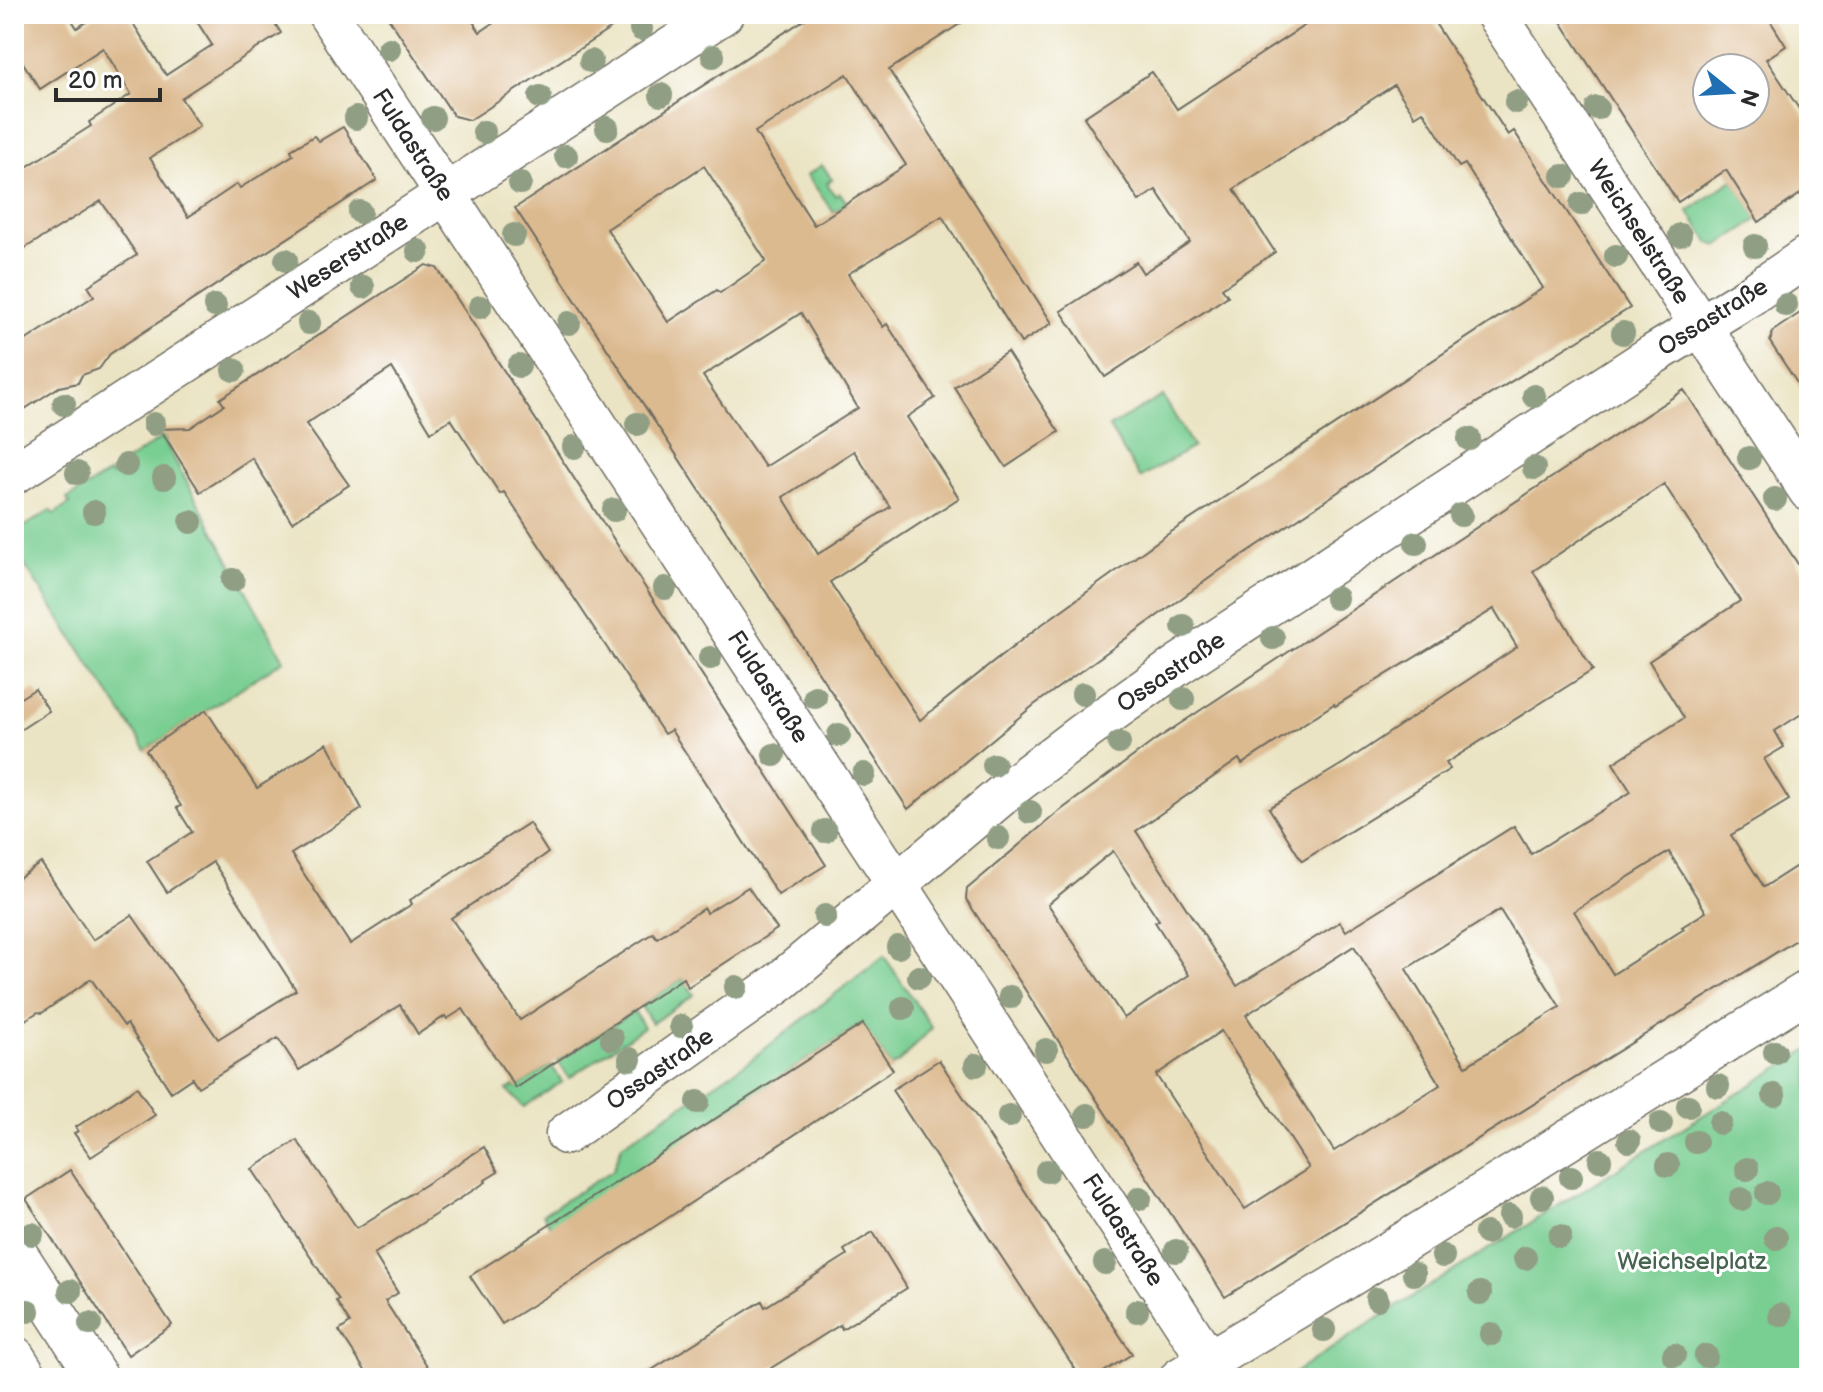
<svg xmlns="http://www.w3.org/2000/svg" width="1823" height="1392" font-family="'Balsamiq Sans',sans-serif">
<rect width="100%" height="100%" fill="#fff"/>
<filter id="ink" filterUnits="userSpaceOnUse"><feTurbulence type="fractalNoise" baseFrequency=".0125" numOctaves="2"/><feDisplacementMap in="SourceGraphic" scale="16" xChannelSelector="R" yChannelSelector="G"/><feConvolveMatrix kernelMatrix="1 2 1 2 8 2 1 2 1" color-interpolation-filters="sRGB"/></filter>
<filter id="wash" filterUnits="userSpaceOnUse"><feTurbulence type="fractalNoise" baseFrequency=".006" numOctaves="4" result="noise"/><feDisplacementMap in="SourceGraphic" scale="32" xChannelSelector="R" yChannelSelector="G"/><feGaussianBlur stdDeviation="1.8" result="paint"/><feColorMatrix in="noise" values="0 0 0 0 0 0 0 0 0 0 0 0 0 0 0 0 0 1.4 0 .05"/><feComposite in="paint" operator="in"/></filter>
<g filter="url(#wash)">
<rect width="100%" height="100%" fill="#ebe4c4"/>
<g fill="#79ce92" stroke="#527c5e" stroke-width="2">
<polygon points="822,165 832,179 827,183 835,196 840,193 847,203 833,212 807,175"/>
<polygon points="1733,180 1758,219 1718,246 1710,243 1688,211"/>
<polygon points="1163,396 1193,447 1140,478 1109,427"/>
<polygon points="167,434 165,442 284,660 146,750 14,549 14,533 51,510 54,514 70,504 67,499 109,473 111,476 118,472 115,469"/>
<polygon points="884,956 932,1028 899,1062 891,1067 862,1024 551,1227 543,1214 613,1170 622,1145 748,1062"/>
<polygon points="683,978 694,995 652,1023 641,1006"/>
<polygon points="634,1011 644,1027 569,1078 558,1061"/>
<polygon points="1809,1049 1809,1378 1287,1378 1372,1322"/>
<polygon points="551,1065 562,1082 524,1107 507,1090 514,1086 516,1088"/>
</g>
<g id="blocks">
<g fill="#dcba90" fill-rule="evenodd">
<polygon points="14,14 68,14 77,28 98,14 127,14 166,75 212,45 192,14 269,14 281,33 181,98 200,126 150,158 188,217 237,184 240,188 293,155 291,150 314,136 319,141 343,127 377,180 110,354 99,369 82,375 78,383 59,387 14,416 14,348 94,296 88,286 137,255 101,201 14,255 14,175 91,126 89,122 131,94 103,48 40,89 14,49"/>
<polygon points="386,14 468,14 480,32 507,14 633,14 470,120 454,116"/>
<path d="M813,14h162l-86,56 163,253 -31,20 -79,-127 -94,58 35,53 4,-3 48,74 -28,19 52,81 -129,84 90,138 117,-92 125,-90 381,-250 -78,-124 -6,3 -36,-56 -8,5 -21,-31 -160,104 41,63 -53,36 6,8 -123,81 -44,-66 75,-49 7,11 47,-31 -34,-52 -17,11 -55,-84 68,-45 25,37 145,-95h107l79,121 6,-4 116,177 -215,133 -193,128 -188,136 -126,104 -393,-601zM847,74l59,91 -92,60 -59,-93zM704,166l62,95 -46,32 -3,-3 -49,32 -61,-93zM801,313l57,95 -93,59 -62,-91zM854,451l36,56 -72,47 -35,-57z"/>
<path d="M1556,14h210l20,32 -20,13 43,65v64l-50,34 -33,-52 -48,32zM1707,68h48v48h-48z"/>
<polygon points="426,265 437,268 826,865 778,895 671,730 664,734 504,492 500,494 451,419 431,432 392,368 306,424 349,485 292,522 252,458 200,492 160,429 190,428 224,405 220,399"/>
<polygon points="1809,307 1809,401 1770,342 1773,331"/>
<polygon points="1007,352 1059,432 1006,467 954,387"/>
<path d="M1684,390l125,191v128l-34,22 9,16 -20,12 25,41 -58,35 33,52 45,-29v74l-584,365 -259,-398 1,-10 90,-76 97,-72zM1664,484l76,117 -91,60 35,57 -71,45 18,29 -100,62 -17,-28 -168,105 -6,-9 -103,64 -101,-155 103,-72 3,5 92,-60 1,2 159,-97 23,38 -173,116 -75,45 33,53 148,-92 -4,-6 147,-93 -60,-99zM1113,851l46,69 -4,2 34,53 -65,43 -76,-114zM1669,852l37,60 -24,15 2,2 -71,45 -39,-63zM1500,910l60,97 -94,59 -60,-97zM1354,946l86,139 -106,66 -88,-136zM1221,1031l88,137 -64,41 -89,-134z"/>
<polygon points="35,689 49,711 14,734 14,702"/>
<polygon points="206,710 257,788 327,743 362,809 291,854 350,944 412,904 410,900 529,823 548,853 451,918 520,1020 653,933 657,938 704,908 706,913 748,887 777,929 688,987 683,978 516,1088 463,1009 447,1019 445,1016 418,1034 400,1005 299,1070 278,1038 198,1087 192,1078 171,1092 127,1024 124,1026 91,979 42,1013 38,1012 14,1027 14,881 41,863 93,940 132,915 218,1039 296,990 213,862 167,892 147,861 192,832 177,808 181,806 146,750"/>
<polygon points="863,1024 893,1070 581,1275 502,1324 470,1276"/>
<polygon points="939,1060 1132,1354 1094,1378 1081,1378 892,1090"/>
<polygon points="137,1087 155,1115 91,1157 74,1133 78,1131 76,1127"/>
<polygon points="297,1140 357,1228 484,1147 498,1172 485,1180 486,1182 374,1254 398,1293 385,1301 435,1378 370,1378 339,1331 350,1323 336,1301 339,1300 252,1169"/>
<polygon points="70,1170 172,1325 128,1355 26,1199"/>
<polygon points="873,1232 907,1288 842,1329 840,1325 755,1378 639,1378 762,1301 765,1307 847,1255 844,1250"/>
</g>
</g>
</g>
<g filter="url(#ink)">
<use href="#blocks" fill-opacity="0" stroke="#6e6c61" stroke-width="2"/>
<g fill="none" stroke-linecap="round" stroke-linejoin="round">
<defs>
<g id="minor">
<polyline points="328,14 1209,1361"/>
<polyline points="1496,14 1809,491"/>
<polyline points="14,474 723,14"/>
<polyline points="566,1134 780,982 1014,785 1084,732 1178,665 1654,354 1748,297 1809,255"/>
<polyline points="14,1249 98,1378"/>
<polyline points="14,1356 28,1378"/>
<polyline points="1180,1378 1334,1286 1809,990"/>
</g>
</defs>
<use href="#minor" stroke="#6e6c61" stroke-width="43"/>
<use href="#minor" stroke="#fff" stroke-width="40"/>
</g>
<g fill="#909e84">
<circle cx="641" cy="29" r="12"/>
<circle cx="389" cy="49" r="12"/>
<circle cx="713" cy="56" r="12"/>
<circle cx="591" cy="61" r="12"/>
<circle cx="661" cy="95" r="12"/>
<circle cx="540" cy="97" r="12"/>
<circle cx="1516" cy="102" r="12"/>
<circle cx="1597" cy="108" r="12"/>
<circle cx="356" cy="118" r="12"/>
<circle cx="433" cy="118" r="12"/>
<circle cx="607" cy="128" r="12"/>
<circle cx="484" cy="132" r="12"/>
<circle cx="566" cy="156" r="12"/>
<circle cx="1563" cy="176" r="12"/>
<circle cx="520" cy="183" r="12"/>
<circle cx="1581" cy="204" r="12"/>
<circle cx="360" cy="212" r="12"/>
<circle cx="514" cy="235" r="12"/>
<circle cx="1680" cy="235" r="12"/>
<circle cx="1755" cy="246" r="12"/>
<circle cx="418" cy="251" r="12"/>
<circle cx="1616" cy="256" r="12"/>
<circle cx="286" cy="260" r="12"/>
<circle cx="363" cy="287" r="12"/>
<circle cx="1786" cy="305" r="12"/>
<circle cx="215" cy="306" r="12"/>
<circle cx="480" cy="307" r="12"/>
<circle cx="309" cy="323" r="12"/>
<circle cx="569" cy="323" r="12"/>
<circle cx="1623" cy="333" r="12"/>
<circle cx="519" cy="366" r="12"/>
<circle cx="234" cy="370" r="12"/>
<circle cx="1534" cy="396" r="12"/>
<circle cx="64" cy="404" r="12"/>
<circle cx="154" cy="424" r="12"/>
<circle cx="637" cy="424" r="12"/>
<circle cx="1469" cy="439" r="12"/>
<circle cx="574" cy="447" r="12"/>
<circle cx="1749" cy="458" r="12"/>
<circle cx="126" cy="465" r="12"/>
<circle cx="1534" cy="468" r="12"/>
<circle cx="77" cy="473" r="12"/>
<circle cx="164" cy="478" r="12"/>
<circle cx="1775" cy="499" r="12"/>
<circle cx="614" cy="510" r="12"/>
<circle cx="94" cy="512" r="12"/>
<circle cx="1461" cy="515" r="12"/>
<circle cx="191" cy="522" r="12"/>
<circle cx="1416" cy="543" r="12"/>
<circle cx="233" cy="580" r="12"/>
<circle cx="665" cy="588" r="12"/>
<circle cx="1336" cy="598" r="12"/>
<circle cx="1183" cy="626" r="12"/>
<circle cx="1273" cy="638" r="12"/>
<circle cx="710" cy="658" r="12"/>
<circle cx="1083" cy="694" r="12"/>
<circle cx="815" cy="697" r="12"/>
<circle cx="1183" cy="699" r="12"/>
<circle cx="839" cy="735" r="12"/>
<circle cx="1119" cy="743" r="12"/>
<circle cx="774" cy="755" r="12"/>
<circle cx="994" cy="765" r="12"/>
<circle cx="864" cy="774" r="12"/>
<circle cx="1030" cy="812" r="12"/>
<circle cx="825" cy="831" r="12"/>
<circle cx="998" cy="838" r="12"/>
<circle cx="825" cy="916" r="12"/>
<circle cx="898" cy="947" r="12"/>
<circle cx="919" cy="977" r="12"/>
<circle cx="736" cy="987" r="12"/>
<circle cx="1010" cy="997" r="12"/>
<circle cx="903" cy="1008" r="12"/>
<circle cx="681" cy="1026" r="12"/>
<circle cx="612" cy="1039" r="12"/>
<circle cx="1046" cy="1050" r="12"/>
<circle cx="1775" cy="1052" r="12"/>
<circle cx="630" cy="1059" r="12"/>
<circle cx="976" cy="1065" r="12"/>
<circle cx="1718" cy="1086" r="12"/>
<circle cx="1774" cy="1095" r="12"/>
<circle cx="698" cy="1102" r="12"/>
<circle cx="1688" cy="1106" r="12"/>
<circle cx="1087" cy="1115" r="12"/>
<circle cx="1009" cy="1116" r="12"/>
<circle cx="1661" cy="1123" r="12"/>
<circle cx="1720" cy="1123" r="12"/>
<circle cx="1629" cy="1141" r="12"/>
<circle cx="1696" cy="1142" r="12"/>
<circle cx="1600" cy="1160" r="12"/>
<circle cx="1668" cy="1165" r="12"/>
<circle cx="1747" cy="1169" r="12"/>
<circle cx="1047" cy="1171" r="12"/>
<circle cx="1571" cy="1177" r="12"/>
<circle cx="1767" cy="1193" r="12"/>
<circle cx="1542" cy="1197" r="12"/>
<circle cx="1140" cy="1198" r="12"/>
<circle cx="1741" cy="1199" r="12"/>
<circle cx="1510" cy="1216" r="12"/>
<circle cx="1486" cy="1233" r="12"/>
<circle cx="32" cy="1234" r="12"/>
<circle cx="1560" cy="1236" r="12"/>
<circle cx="1776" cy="1238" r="12"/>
<circle cx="1176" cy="1251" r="12"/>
<circle cx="1443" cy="1256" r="12"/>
<circle cx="1525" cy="1258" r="12"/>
<circle cx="1105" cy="1263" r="12"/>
<circle cx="1414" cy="1274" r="12"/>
<circle cx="70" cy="1291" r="12"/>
<circle cx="1480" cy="1293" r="12"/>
<circle cx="1377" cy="1299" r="12"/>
<circle cx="28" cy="1311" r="12"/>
<circle cx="1137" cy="1311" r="12"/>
<circle cx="1780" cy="1315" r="12"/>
<circle cx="90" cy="1324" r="12"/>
<circle cx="1324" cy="1330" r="12"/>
<circle cx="1491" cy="1334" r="12"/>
<circle cx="1674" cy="1355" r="12"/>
<circle cx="1706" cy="1356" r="12"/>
</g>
</g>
<g text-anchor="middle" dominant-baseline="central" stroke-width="6" stroke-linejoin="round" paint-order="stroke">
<g font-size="24" fill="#2b2b2b" stroke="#fff">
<text transform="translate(413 145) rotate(57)">Fuldastraße</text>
<text transform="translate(1639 232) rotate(57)">Weichselstraße</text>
<text transform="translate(348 257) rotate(-33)">Weserstraße</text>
<text transform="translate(1713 317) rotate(-32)">Ossastraße</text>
<text transform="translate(1171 672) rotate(-34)">Ossastraße</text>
<text transform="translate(768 687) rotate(57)">Fuldastraße</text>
<text transform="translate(660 1069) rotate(-35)">Ossastraße</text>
<text transform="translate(1123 1230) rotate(57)">Fuldastraße</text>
</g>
<g font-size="24" fill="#46644f" stroke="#fff">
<text x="1692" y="1261">Weichselplatz</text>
</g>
</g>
<rect width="1823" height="1392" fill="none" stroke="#fff" stroke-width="48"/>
<g transform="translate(1731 92) rotate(108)"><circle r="38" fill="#ffffff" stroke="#aaaaaa" stroke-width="2"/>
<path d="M0-6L14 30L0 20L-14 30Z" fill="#1f6fb2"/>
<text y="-12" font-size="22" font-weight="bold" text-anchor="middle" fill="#2b2b2b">N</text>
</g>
<path d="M56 88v12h104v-12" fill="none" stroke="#2b2b2b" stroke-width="4"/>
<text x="68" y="88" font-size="24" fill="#2b2b2b" stroke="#ffffff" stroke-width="6" paint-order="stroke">20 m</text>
</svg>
